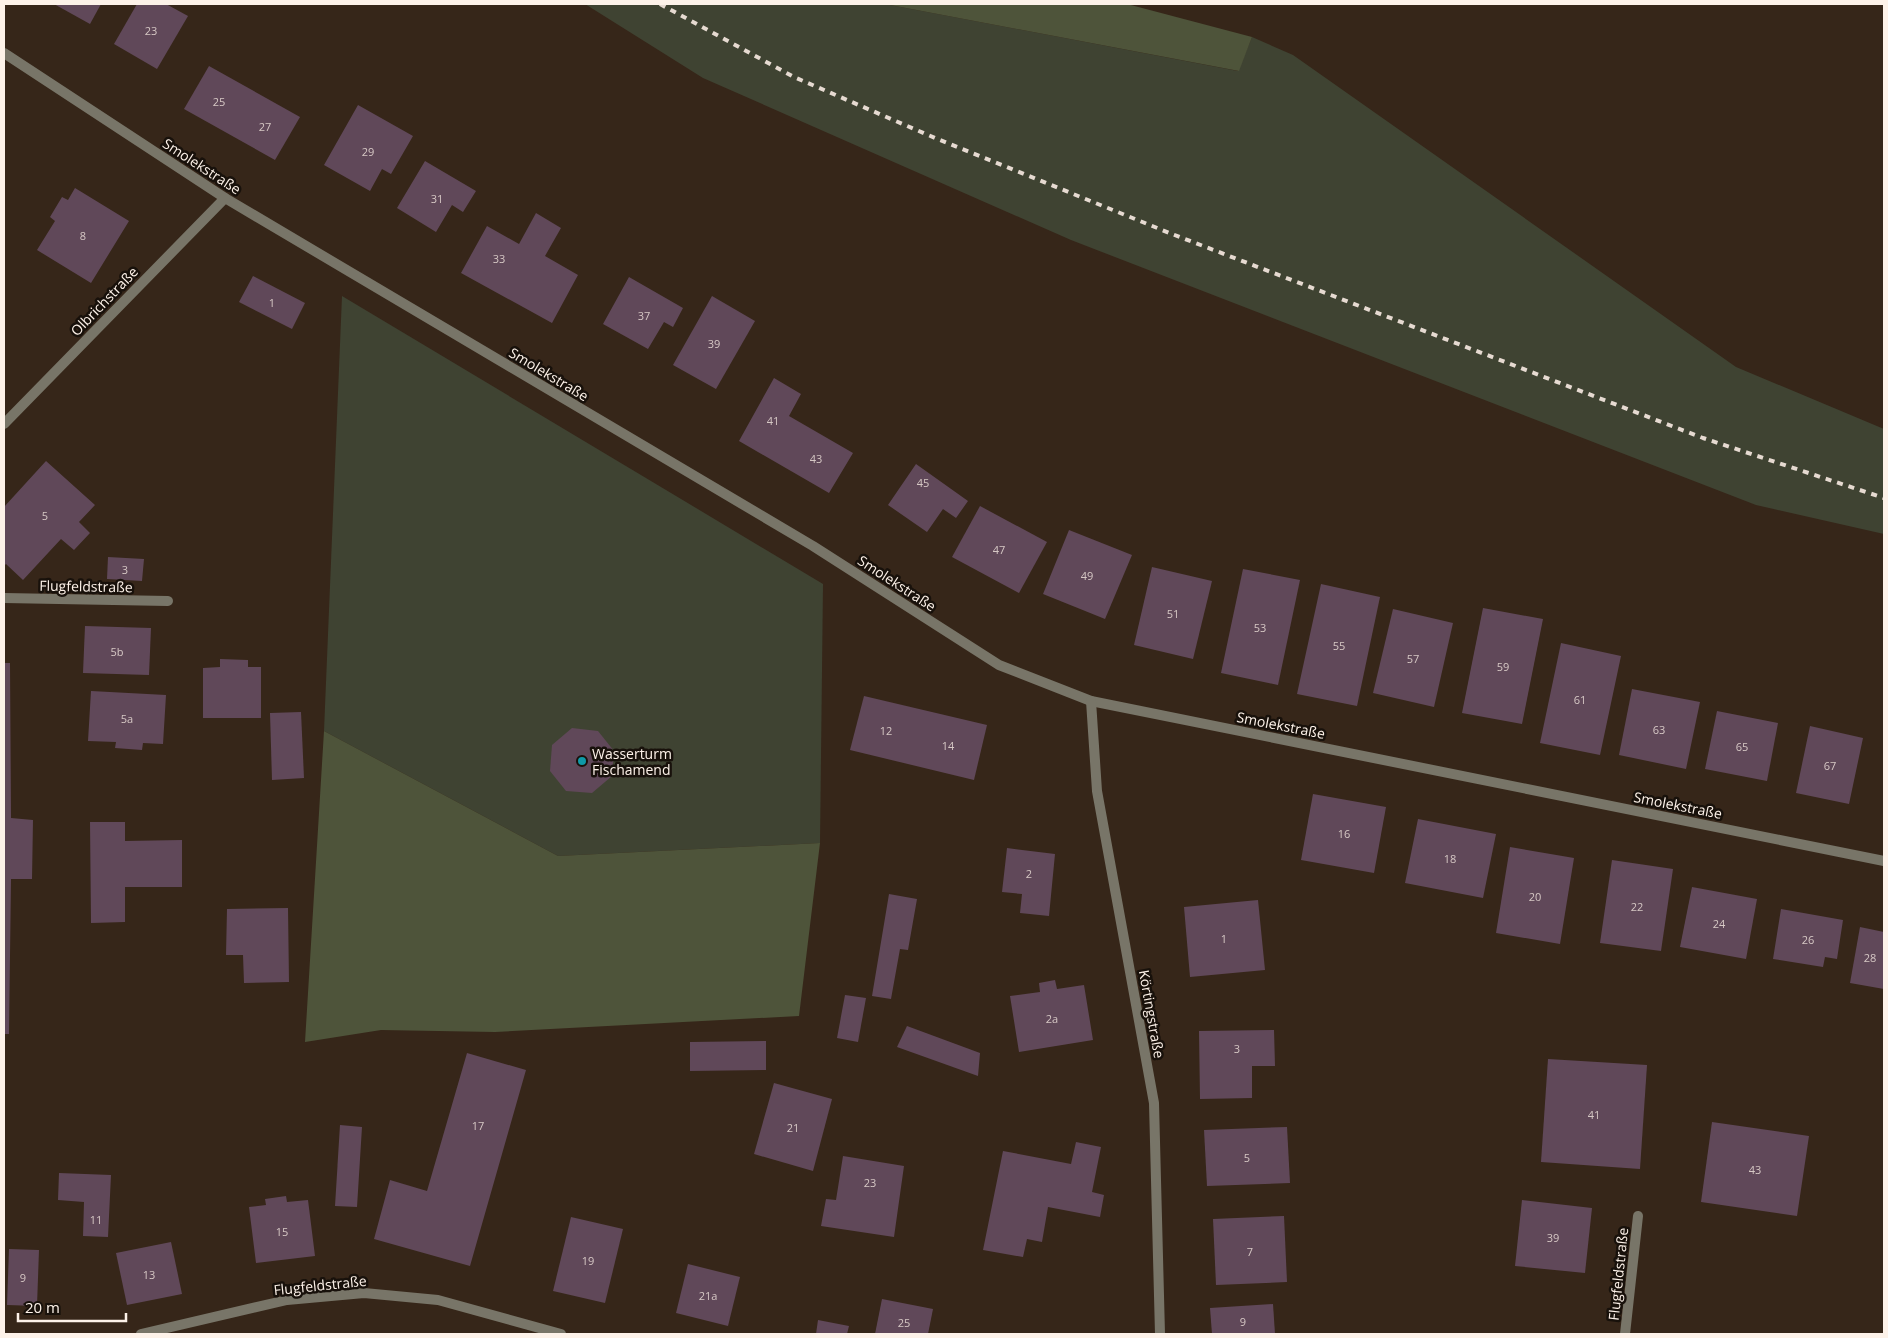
<svg xmlns="http://www.w3.org/2000/svg" width="1888" height="1338" font-family="'Open Sans',sans-serif">
<rect width="100%" height="100%" fill="#362619"/>
<g fill="#3f4332">
<polygon points="585,4 885,4 1238,71 1252,37 1293,55 1736,367 1884,429 1884,534 1756,505 1071,240 703,78"/>
<polygon points="342,296 823,584 820,843 558,856 324,731"/>
</g>
<g fill="#4e543a">
<polygon points="885,4 1127,4 1252,37 1239,71"/>
<polygon points="324,731 558,856 820,843 799,1016 495,1032 381,1030 305,1042"/>
</g>
<g fill="#604859">
<polygon points="54,4 101,4 90,24"/>
<polygon points="137,4 166,4 188,16 157,69 114,44"/>
<polygon points="209,66 300,117 275,160 184,109"/>
<polygon points="358,105 413,136 391,174 382,169 370,191 324,165"/>
<polygon points="425,161 476,191 463,212 452,205 436,232 397,208"/>
<polygon points="75,188 129,221 91,283 37,250 55,221 50,217 62,197 68,200"/>
<polygon points="536,213 561,228 545,256 578,275 552,323 461,273 487,226 519,244"/>
<polygon points="253,276 305,303 292,329 239,302"/>
<polygon points="629,277 683,308 673,327 664,322 648,349 603,324"/>
<polygon points="712,296 755,321 716,389 673,365"/>
<polygon points="774,378 801,394 789,416 853,453 829,493 739,441"/>
<polygon points="46,461 95,505 79,522 90,533 74,550 61,539 23,580 6,564 4,566 4,507"/>
<polygon points="916,464 968,501 956,518 943,509 927,532 888,505"/>
<polygon points="980,506 1047,542 1019,593 952,557"/>
<polygon points="1069,530 1132,555 1105,619 1043,594"/>
<polygon points="108,557 144,559 142,581 107,579"/>
<polygon points="1152,567 1212,581 1193,659 1134,645"/>
<polygon points="1243,569 1300,580 1278,685 1221,673"/>
<polygon points="1321,584 1380,597 1357,706 1297,694"/>
<polygon points="1483,608 1543,619 1522,724 1462,713"/>
<polygon points="1393,609 1453,623 1434,707 1373,693"/>
<polygon points="85,626 151,628 149,675 83,673"/>
<polygon points="1561,643 1621,656 1600,755 1540,743"/>
<polygon points="220,659 248,660 248,667 261,667 261,718 203,718 203,668 220,667"/>
<polygon points="4,663 10,663 11,818 33,820 32,879 11,879 9,1034 4,1034"/>
<polygon points="1632,689 1700,702 1686,769 1619,755"/>
<polygon points="91,691 166,695 163,744 143,743 142,750 115,748 116,742 88,741"/>
<polygon points="864,696 987,725 974,780 850,750"/>
<polygon points="1717,711 1778,723 1767,781 1705,769"/>
<polygon points="301,712 304,778 272,780 270,713"/>
<polygon points="1810,726 1863,738 1849,804 1796,793"/>
<polygon points="572,728 598,731 614,751 612,776 592,793 566,791 550,771 552,745"/>
<polygon points="1313,794 1386,807 1374,873 1301,860"/>
<polygon points="1418,819 1496,834 1483,898 1405,883"/>
<polygon points="90,822 125,822 125,841 182,840 182,887 125,887 125,922 91,923"/>
<polygon points="1510,847 1574,858 1560,944 1496,933"/>
<polygon points="1007,848 1055,854 1049,916 1020,913 1022,894 1002,892"/>
<polygon points="1612,860 1673,869 1661,951 1600,943"/>
<polygon points="1692,887 1757,899 1746,959 1680,947"/>
<polygon points="889,894 917,899 908,950 900,949 891,999 872,996"/>
<polygon points="1258,900 1265,970 1190,977 1184,907"/>
<polygon points="288,908 289,982 244,983 243,955 226,955 227,909"/>
<polygon points="1781,909 1843,920 1837,959 1825,957 1823,967 1773,959"/>
<polygon points="1860,927 1884,932 1884,989 1850,983"/>
<polygon points="1055,980 1057,989 1084,985 1093,1040 1019,1052 1010,996 1040,992 1039,983"/>
<polygon points="845,995 866,998 858,1042 837,1038"/>
<polygon points="907,1026 980,1053 978,1076 897,1047"/>
<polygon points="1274,1030 1275,1066 1252,1066 1252,1098 1200,1099 1199,1031"/>
<polygon points="766,1041 766,1070 690,1071 690,1042"/>
<polygon points="467,1053 526,1070 470,1266 374,1239 390,1180 427,1191"/>
<polygon points="1548,1059 1647,1065 1640,1169 1541,1162"/>
<polygon points="774,1083 832,1099 813,1171 754,1154"/>
<polygon points="1712,1122 1809,1136 1797,1216 1701,1202"/>
<polygon points="340,1125 362,1127 357,1207 335,1206"/>
<polygon points="1287,1127 1290,1183 1207,1186 1204,1130"/>
<polygon points="1076,1142 1101,1147 1092,1192 1104,1195 1100,1217 1048,1207 1042,1242 1027,1239 1023,1257 983,1250 1003,1151 1071,1164"/>
<polygon points="843,1156 904,1166 894,1237 821,1226 826,1199 836,1200"/>
<polygon points="59,1173 111,1175 108,1237 83,1236 84,1202 58,1200"/>
<polygon points="286,1196 287,1202 308,1200 315,1256 256,1263 249,1207 266,1205 265,1199"/>
<polygon points="1522,1200 1592,1208 1585,1273 1515,1266"/>
<polygon points="1284,1216 1287,1282 1216,1285 1213,1219"/>
<polygon points="571,1217 623,1229 605,1303 553,1291"/>
<polygon points="171,1242 182,1294 127,1305 116,1253"/>
<polygon points="9,1249 39,1250 37,1306 7,1305"/>
<polygon points="688,1264 740,1277 728,1326 676,1313"/>
<polygon points="882,1299 933,1309 928,1334 875,1334"/>
<polygon points="1273,1304 1275,1334 1212,1334 1210,1308"/>
<polygon points="818,1320 849,1326 847,1334 816,1334"/>
</g>
<g fill="none" stroke-linecap="round" stroke-linejoin="round">
<g stroke="#787568" stroke-width="10">
<polyline points="4,53 225,198 813,546 999,665 1091,701 1884,861"/>
<polyline points="4,424 225,198"/>
<polyline points="4,598 168,601"/>
<polyline points="1091,701 1097,791 1154,1103 1160,1334"/>
<polyline points="141,1334 287,1300 364,1293 438,1300 561,1334"/>
<polyline points="1625,1334 1638,1216"/>
</g>
<polyline stroke="#e6dad1" stroke-width="4" stroke-dasharray="6 6" stroke-linecap="butt" points="660,4 794,77 935,138 1172,234 1703,438 1884,498"/>
</g>
<circle fill="#0f9aa8" stroke="#18110b" stroke-width="2" cx="582" cy="761" r="5"/>
<g text-anchor="middle" dominant-baseline="central" stroke-width="5" stroke-linejoin="round" paint-order="stroke">
<g font-size="11" fill="#d6c8c5">
<text x="151" y="30">23</text>
<text x="219" y="101">25</text>
<text x="265" y="126">27</text>
<text x="368" y="151">29</text>
<text x="437" y="198">31</text>
<text x="83" y="235">8</text>
<text x="499" y="258">33</text>
<text x="272" y="302">1</text>
<text x="644" y="315">37</text>
<text x="714" y="343">39</text>
<text x="773" y="420">41</text>
<text x="816" y="458">43</text>
<text x="923" y="482">45</text>
<text x="45" y="515">5</text>
<text x="999" y="549">47</text>
<text x="125" y="569">3</text>
<text x="1087" y="575">49</text>
<text x="1173" y="613">51</text>
<text x="1260" y="627">53</text>
<text x="1339" y="645">55</text>
<text x="117" y="651">5b</text>
<text x="1413" y="658">57</text>
<text x="1503" y="666">59</text>
<text x="1580" y="699">61</text>
<text x="127" y="718">5a</text>
<text x="1659" y="729">63</text>
<text x="886" y="730">12</text>
<text x="948" y="745">14</text>
<text x="1742" y="746">65</text>
<text x="1830" y="765">67</text>
<text x="1344" y="833">16</text>
<text x="1450" y="858">18</text>
<text x="1029" y="873">2</text>
<text x="1535" y="896">20</text>
<text x="1637" y="906">22</text>
<text x="1719" y="923">24</text>
<text x="1224" y="938">1</text>
<text x="1808" y="939">26</text>
<text x="1870" y="957">28</text>
<text x="1052" y="1018">2a</text>
<text x="1237" y="1048">3</text>
<text x="1594" y="1114">41</text>
<text x="478" y="1125">17</text>
<text x="793" y="1127">21</text>
<text x="1247" y="1157">5</text>
<text x="1755" y="1169">43</text>
<text x="870" y="1182">23</text>
<text x="96" y="1219">11</text>
<text x="282" y="1231">15</text>
<text x="1553" y="1237">39</text>
<text x="1250" y="1251">7</text>
<text x="588" y="1260">19</text>
<text x="149" y="1274">13</text>
<text x="23" y="1277">9</text>
<text x="708" y="1295">21a</text>
<text x="1243" y="1321">9</text>
<text x="904" y="1322">25</text>
</g>
<g font-size="14" fill="#fdf2e9" stroke="#18110b">
<text transform="translate(202 166) rotate(33)">Smolekstraße</text>
<text transform="translate(104 301) rotate(-46)">Olbrichstraße</text>
<text transform="translate(549 374) rotate(31)">Smolekstraße</text>
<text transform="translate(897 583) rotate(33)">Smolekstraße</text>
<text transform="translate(86 586) rotate(1)">Flugfeldstraße</text>
<text transform="translate(1281 725) rotate(11)">Smolekstraße</text>
<text transform="translate(1678 805) rotate(11)">Smolekstraße</text>
<text transform="translate(1152 1014) rotate(80)">Körtingstraße</text>
<text transform="translate(1618 1274) rotate(-84)">Flugfeldstraße</text>
<text transform="translate(320 1285) rotate(-6)">Flugfeldstraße</text>
</g>
<g font-size="14" fill="#fdf2e9" stroke="#18110b" text-anchor="start">
<text x="592" y="753">Wasserturm<tspan x="592" dy="16">Fischamend</tspan></text>
</g>
</g>
<rect width="1888" height="1338" fill="none" stroke="#fdf2e9" stroke-width="10"/>
<path d="M18 1313v8h108v-8" fill="none" stroke="#fdf2e9" stroke-width="2.5"/>
<text x="25" y="1313" font-size="15" fill="#fdf2e9" stroke="#18110b" stroke-width="4" paint-order="stroke">20 m</text>
</svg>
